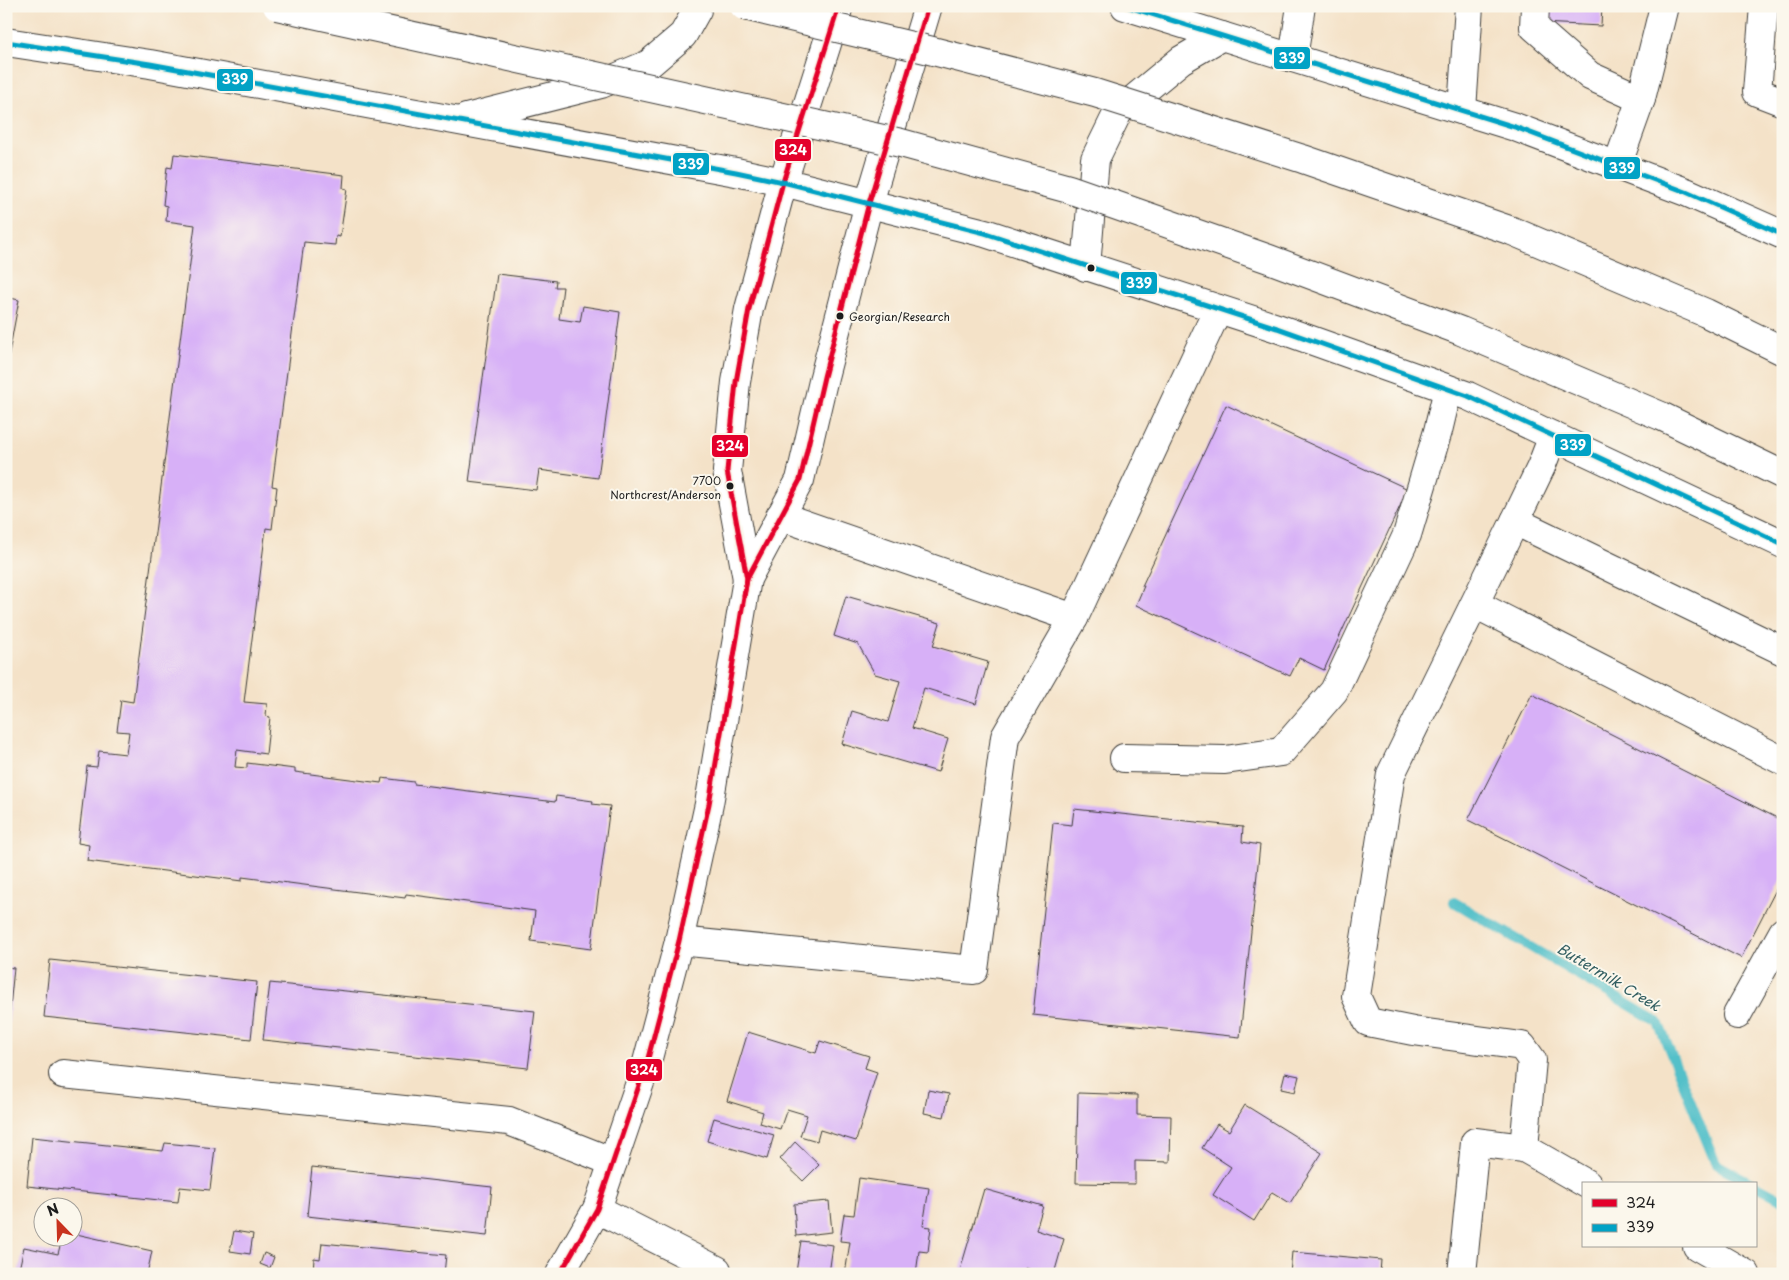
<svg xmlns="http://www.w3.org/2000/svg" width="1789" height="1280" font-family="'Playpen Sans',sans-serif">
<rect width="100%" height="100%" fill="#fbf7ec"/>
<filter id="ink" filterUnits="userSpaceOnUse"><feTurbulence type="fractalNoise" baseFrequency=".02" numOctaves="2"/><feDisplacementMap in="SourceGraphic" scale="10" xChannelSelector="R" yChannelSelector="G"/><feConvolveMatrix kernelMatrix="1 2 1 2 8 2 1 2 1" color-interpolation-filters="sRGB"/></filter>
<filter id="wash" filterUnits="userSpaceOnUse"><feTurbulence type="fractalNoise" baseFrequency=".0096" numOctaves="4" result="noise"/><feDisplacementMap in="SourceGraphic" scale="20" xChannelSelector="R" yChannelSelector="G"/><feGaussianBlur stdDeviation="1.12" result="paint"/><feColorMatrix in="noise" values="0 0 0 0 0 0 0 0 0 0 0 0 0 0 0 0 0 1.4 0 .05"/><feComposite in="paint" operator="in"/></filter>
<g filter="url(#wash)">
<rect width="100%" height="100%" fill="#f4e2c8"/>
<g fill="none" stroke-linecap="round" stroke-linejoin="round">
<g stroke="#52c0c9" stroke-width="10">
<polyline points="1454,902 1658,1022 1716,1164 1753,1184"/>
<polyline points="1755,1185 1783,1200"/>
</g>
</g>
<g id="blocks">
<g fill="#d7b0f7">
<polygon points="1542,6 1602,6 1601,26 1541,23"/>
<polygon points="174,154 344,175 343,188 347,189 340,237 336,236 335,245 304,242 272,486 277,487 272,529 266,528 244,702 267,704 266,716 270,717 266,754 237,750 235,767 247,768 247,763 295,769 295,772 381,783 382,778 414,782 414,784 555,802 556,796 593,801 592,804 610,806 591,949 531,941 535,911 406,894 405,898 242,877 242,881 87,861 89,845 78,843 87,766 97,767 99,751 126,754 129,732 117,731 121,700 133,702 195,225 166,221 167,206 163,205 167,167 172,168"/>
<polygon points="497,274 556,281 555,287 563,287 559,319 580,322 583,306 620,312 598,478 539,470 536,490 469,482"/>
<polygon points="6,297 19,300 7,364 6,364"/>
<polygon points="1226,405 1408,489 1324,670 1299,658 1290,676 1136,605 1144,586 1142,586"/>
<polygon points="846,596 940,623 933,646 988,662 976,704 924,688 912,728 948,739 938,772 842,744 852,711 888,722 900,681 875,674 858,644 834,636"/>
<polygon points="1532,694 1783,821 1783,876 1741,958 1468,820"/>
<polygon points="1074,809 1243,827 1242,842 1260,845 1240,1037 1033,1015 1053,823 1072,825"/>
<polygon points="50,960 257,982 251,1039 44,1017"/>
<polygon points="6,967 14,968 8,1027 6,1027"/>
<polygon points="270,983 535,1011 528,1068 263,1040"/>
<polygon points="748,1032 816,1053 820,1041 869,1056 865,1068 877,1072 856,1141 820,1130 817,1141 800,1136 807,1115 787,1109 780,1129 760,1123 763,1112 727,1101"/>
<polygon points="1285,1073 1299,1076 1295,1092 1281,1089"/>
<polygon points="928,1090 949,1094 944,1117 924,1113"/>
<polygon points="1078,1093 1137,1095 1137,1115 1171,1116 1170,1162 1135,1161 1135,1184 1076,1183"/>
<polygon points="1245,1105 1322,1153 1290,1203 1272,1192 1254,1221 1213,1195 1231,1167 1202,1148 1217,1124 1229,1131"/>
<polygon points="714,1118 774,1135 767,1159 707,1141"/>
<polygon points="32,1137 163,1151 165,1143 215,1148 210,1190 180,1187 178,1202 27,1186"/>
<polygon points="795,1142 819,1165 803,1181 780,1159"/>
<polygon points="312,1167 492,1187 487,1236 307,1216"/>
<polygon points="859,1178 929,1188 923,1226 931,1227 928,1252 919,1251 916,1274 845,1274 850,1242 840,1241 844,1214 854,1215"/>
<polygon points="984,1189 1043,1206 1036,1230 1064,1239 1054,1274 1045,1274 1025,1268 1024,1274 959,1274"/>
<polygon points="829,1201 832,1232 796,1236 794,1204"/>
<polygon points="234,1231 253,1234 250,1254 230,1251"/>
<polygon points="72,1233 152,1251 147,1274 18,1274 24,1247 58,1254 62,1238 72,1238"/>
<polygon points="801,1241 833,1245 829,1274 796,1272"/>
<polygon points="322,1243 446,1255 444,1274 313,1274 314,1258 320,1259"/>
<polygon points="1292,1252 1381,1260 1380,1274 1290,1274"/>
<polygon points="264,1253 274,1257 270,1268 260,1264"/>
</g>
</g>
</g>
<g filter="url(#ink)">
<use href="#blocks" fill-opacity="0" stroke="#3c3a36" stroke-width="1"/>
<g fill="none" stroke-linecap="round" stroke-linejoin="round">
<defs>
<g id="minor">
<polyline points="1535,6 1534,27 1590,76 1641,99 1664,6"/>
<polyline points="1764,6 1757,92 1783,102"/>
<polyline points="1293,58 1301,6"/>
<polyline points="1462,110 1469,6"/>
<polyline points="1617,166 1641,99"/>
<polyline points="780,516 1074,618 1218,309"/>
<polyline points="1515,521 1783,651"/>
<polyline points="747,579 727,471 736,382 749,309 783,182 839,6"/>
<polyline points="1475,604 1783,761"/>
<polyline points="1124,758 1225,760 1281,752 1334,691 1407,535 1438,431 1448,389"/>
<polyline points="679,941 974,970 1005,737 1074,618"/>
<polyline points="1737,1015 1783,932"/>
<polyline points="63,1074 509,1121 613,1162"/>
<polyline points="1524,1148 1532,1060 1522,1046 1413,1031 1368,1022 1356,996 1391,774 1515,521 1541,467 1553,436"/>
<polyline points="597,1209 717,1270"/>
<polyline points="1697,1246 1746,1274"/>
<polyline points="560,1274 597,1209 647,1062 679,941 709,804 747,579 800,480 824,377 869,203 928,6"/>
<polyline points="1462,1274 1475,1142 1524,1148 1587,1184"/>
</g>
<g id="major">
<polyline points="1125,6 1515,127 1686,192 1783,235"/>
<polyline points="6,42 150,64 736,172 783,182 985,233 1277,328 1468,396 1783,544"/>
<polyline points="466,118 601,84 649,64 683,35 697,10 697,6"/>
<polyline points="1086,267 1095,159 1118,112 1181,60 1222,36"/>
</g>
</defs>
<use href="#minor" stroke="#3c3a36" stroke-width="30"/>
<use href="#major" stroke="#3c3a36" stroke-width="30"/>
<use href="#minor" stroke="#fff" stroke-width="28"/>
<use href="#major" stroke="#fff" stroke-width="28"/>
<defs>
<g id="highway-bridge">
<polyline points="277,6 901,143 1069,189 1269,259 1461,331 1661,416 1783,475"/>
<polyline points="744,6 929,50 1095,93 1303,159 1512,231 1706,313 1783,351"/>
</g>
</defs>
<use href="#highway-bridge" stroke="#3c3a36" stroke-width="30" stroke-linecap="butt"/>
<use href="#highway-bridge" stroke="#fff" stroke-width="28"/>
<defs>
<g id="bus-1">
<polyline points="744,595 747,579 727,471 736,382 749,309 783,182 839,6"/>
<polyline points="560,1274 597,1209 647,1062 679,941 709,804 747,579 800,480 824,377 869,203 928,6"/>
</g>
<g id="bus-2">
<polyline points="1126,6 1515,127 1686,192 1783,235"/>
<polyline points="6,42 150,64 736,172 783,182 985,233 1277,328 1468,396 1783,544"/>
</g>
</defs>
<use href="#bus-1" stroke="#fbf7ec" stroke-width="9"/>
<use href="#bus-2" stroke="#fbf7ec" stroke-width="9"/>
<use href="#bus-1" stroke="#e4002b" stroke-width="5"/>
<use href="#bus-2" stroke="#01a2c5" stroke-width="5"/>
</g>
</g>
<g fill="#1c1c1c" stroke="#fbf7ec" stroke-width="2">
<circle cx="1091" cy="268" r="4.5"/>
<circle cx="840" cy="316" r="4.5"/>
<circle cx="730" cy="486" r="4.5"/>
</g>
<g text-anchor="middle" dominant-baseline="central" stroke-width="4" stroke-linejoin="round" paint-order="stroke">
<g font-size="11" fill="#1c1c1c" stroke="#fbf7ec" text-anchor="start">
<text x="849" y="316">Georgian/Research</text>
<text x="721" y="480" text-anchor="end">7700<tspan x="721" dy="14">Northcrest/Anderson</tspan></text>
</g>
<g font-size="14" font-style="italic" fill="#325e61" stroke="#fbf7ec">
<text transform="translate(1609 977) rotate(31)">Buttermilk Creek</text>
</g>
</g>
<g stroke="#fbf7ec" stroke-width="2">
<rect x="1273" y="46" width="38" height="24" rx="5" fill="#01a2c5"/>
<rect x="216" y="68" width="38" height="24" rx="5" fill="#01a2c5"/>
<rect x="774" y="138" width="38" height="24" rx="5" fill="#e4002b"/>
<rect x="672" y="152" width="38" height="24" rx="5" fill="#01a2c5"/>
<rect x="1603" y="156" width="38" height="24" rx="5" fill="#01a2c5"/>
<rect x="1120" y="271" width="38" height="24" rx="5" fill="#01a2c5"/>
<rect x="1554" y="433" width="38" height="24" rx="5" fill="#01a2c5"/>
<rect x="711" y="434" width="38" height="24" rx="5" fill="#e4002b"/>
<rect x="625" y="1058" width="38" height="24" rx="5" fill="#e4002b"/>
</g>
<g font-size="14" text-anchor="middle" font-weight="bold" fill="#fff">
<text x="1292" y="63">339</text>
<text x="235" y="84">339</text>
<text x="793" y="155">324</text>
<text x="691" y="169">339</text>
<text x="1622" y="173">339</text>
<text x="1139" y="288">339</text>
<text x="1573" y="450">339</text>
<text x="730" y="451">324</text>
<text x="644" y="1075">324</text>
</g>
<rect width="1789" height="1280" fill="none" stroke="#fbf7ec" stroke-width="25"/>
<rect x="1582" y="1182" width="175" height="65" fill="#fbf7ec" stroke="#a29f99"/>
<rect x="1592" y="1199" width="25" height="8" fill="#e4002b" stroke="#a29f99"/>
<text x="1626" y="1208" font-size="15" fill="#1c1c1c">324</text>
<rect x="1592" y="1224" width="25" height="8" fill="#01a2c5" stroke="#a29f99"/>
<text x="1626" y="1232" font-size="15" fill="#1c1c1c">339</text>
<g transform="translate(58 1222) rotate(337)"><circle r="24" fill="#fbf7ec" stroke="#a29f99"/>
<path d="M0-4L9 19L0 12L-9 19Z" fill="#c8321e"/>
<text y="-8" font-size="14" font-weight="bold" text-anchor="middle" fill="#1c1c1c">N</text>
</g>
</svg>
